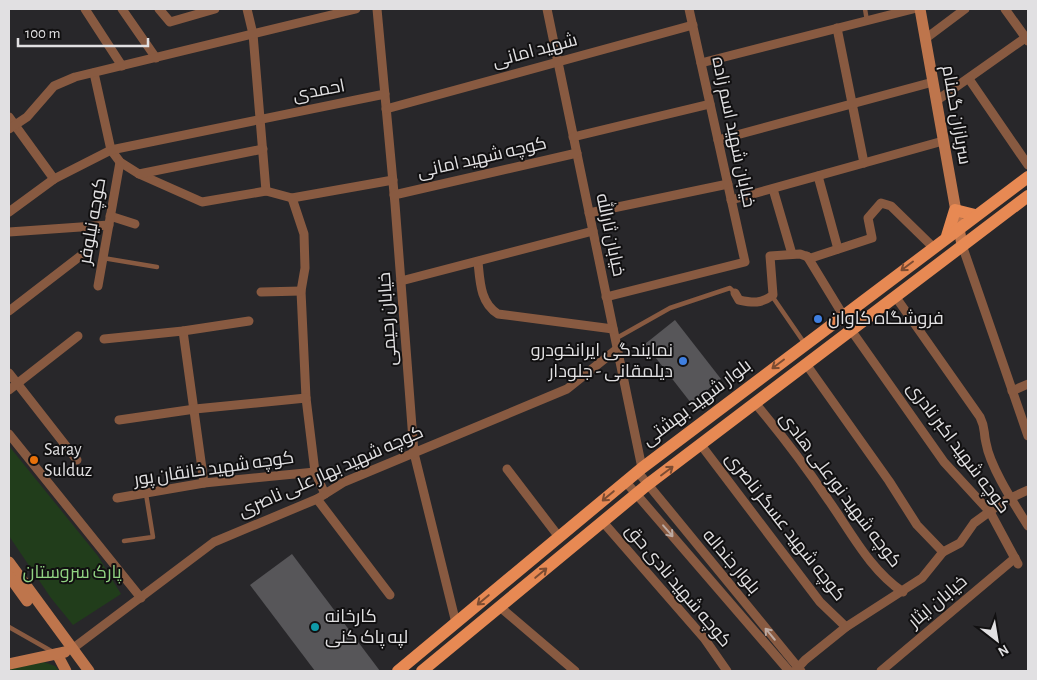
<svg xmlns="http://www.w3.org/2000/svg" width="1037" height="680" font-family="'Alegreya Sans',Cairo,sans-serif">
<rect width="100%" height="100%" fill="#28272a"/>
<g fill="#213d1b">
<polygon points="9,446 98,556 121,594 73,625 51,598 9,536"/>
<polygon points="44,662 55,666 59,671 9,671 9,669"/>
</g>
<g fill="#575659">
<polygon points="675,320 721,379 691,403 645,344"/>
<polygon points="292,554 380,671 315,671 250,585"/>
</g>
<g fill="none" stroke-linecap="round" stroke-linejoin="round">
<g stroke="#885a41" stroke-width="4.5">
<polyline points="865,9 867,21"/>
<polyline points="103,258 157,267"/>
<polyline points="772,296 805,344"/>
<polyline points="615,339 670,308 730,288 735,293"/>
<polyline points="124,541 153,537 146,494"/>
<polyline points="9,627 53,652"/>
</g>
<g stroke="#885a41" stroke-width="9">
<polyline points="85,9 122,66"/>
<polyline points="122,9 156,58"/>
<polyline points="159,9 170,22 215,9"/>
<polyline points="247,9 253,34 266,191"/>
<polyline points="377,9 395,204 414,453 456,623"/>
<polyline points="547,9 642,468"/>
<polyline points="1005,9 1028,41"/>
<polyline points="837,28 864,163"/>
<polyline points="925,39 965,9"/>
<polyline points="701,63 913,9"/>
<polyline points="94,73 111,150 120,162 139,174 202,202 266,191 292,198 393,180"/>
<polyline points="969,79 1028,165"/>
<polyline points="936,101 1028,36"/>
<polyline points="386,109 693,25"/>
<polyline points="9,117 54,179"/>
<polyline points="9,129 27,117 54,86 75,77 356,9"/>
<polyline points="573,137 710,104"/>
<polyline points="718,140 933,82"/>
<polyline points="139,174 263,149"/>
<polyline points="818,176 838,249"/>
<polyline points="773,189 792,254"/>
<polyline points="394,195 577,153"/>
<polyline points="292,198 304,234 305,268 301,291 306,398 315,472 325,494"/>
<polyline points="731,200 943,141"/>
<polyline points="9,212 54,179 111,150 385,94"/>
<polyline points="589,213 728,184"/>
<polyline points="110,216 135,224"/>
<polyline points="9,232 109,225"/>
<polyline points="962,245 1028,436"/>
<polyline points="807,256 843,315"/>
<path d="M478,262c2,19 2,41 20,52l115,15"/>
<polyline points="401,281 593,231"/>
<polyline points="98,286 120,162"/>
<polyline points="261,292 301,291"/>
<path d="M735,293l4,7c14,3 22,4 34,-5l-3,-39 30,-2 11,4 61,-20 -4,-20 13,-15 10,3 42,41"/>
<path d="M895,296l85,121c6,12 3,14 6,26 4,24 29,62 42,83"/>
<polyline points="606,297 745,262 689,9"/>
<polyline points="9,311 83,254"/>
<polyline points="851,330 944,462 990,512 1018,564"/>
<polyline points="183,331 204,483"/>
<polyline points="104,339 183,331 249,321"/>
<polyline points="806,364 889,481 917,525 943,552"/>
<polyline points="9,373 77,460"/>
<polyline points="9,390 78,336"/>
<polyline points="1012,391 1028,384"/>
<path d="M755,403c26,31 51,64 74,98 22,31 41,69 74,91"/>
<polyline points="119,420 195,409 306,398"/>
<polyline points="9,434 141,598"/>
<polyline points="701,445 820,602 846,627"/>
<polyline points="507,469 559,537"/>
<polyline points="637,471 801,671"/>
<polyline points="625,481 789,671"/>
<polyline points="117,498 204,483 315,472"/>
<polyline points="317,499 390,595"/>
<polyline points="603,522 704,638 727,671"/>
<polyline points="500,607 575,671"/>
<polyline points="72,649 214,542 317,499 344,482 567,389 617,349"/>
<polyline points="795,671 805,660 846,627 922,578 943,552 960,543 974,523 1004,501 1028,490"/>
<polyline points="881,671 1015,558"/>
</g>
<g stroke="#be754c" stroke-width="11">
<polyline points="920,9 962,245"/>
<polyline points="9,562 89,671"/>
<polyline points="9,576 27,601"/>
<polyline points="57,654 66,671"/>
<polyline points="9,664 65,652"/>
</g>
<g stroke="#e78953" stroke-width="12">
<polyline points="947,236 955,210 975,215"/>
<polyline points="398,671 642,468 1028,177"/>
<polyline points="422,671 647,485 1028,196"/>
</g>
</g>
<defs><path id="oneway-shaft" d="M-6 0H5M1.5-3L5.5 0L1.5 3" fill="none" stroke-width="1.6" stroke-linecap="round" stroke-linejoin="round" transform="scale(1.25)"/></defs>
<g stroke="#7c4c32">
<use href="#oneway-shaft" transform="translate(907 266) rotate(143)"/>
<use href="#oneway-shaft" transform="translate(778 364) rotate(143)"/>
<use href="#oneway-shaft" transform="translate(667 471) rotate(-37)"/>
<use href="#oneway-shaft" transform="translate(608 496) rotate(140)"/>
<use href="#oneway-shaft" transform="translate(541 573) rotate(-40)"/>
<use href="#oneway-shaft" transform="translate(483 600) rotate(140)"/>
</g>
<g stroke="#bdaaa2">
<use href="#oneway-shaft" transform="translate(668 531) rotate(49)"/>
<use href="#oneway-shaft" transform="translate(770 634) rotate(-130)"/>
</g>
<g fill="#3f7fe0" stroke="#111011" stroke-width="2">
<circle cx="818" cy="319" r="5"/>
<circle cx="683" cy="361" r="5"/>
</g>
<circle fill="#e8710a" stroke="#111011" stroke-width="2" cx="34" cy="460" r="5"/>
<circle fill="#0f9aa8" stroke="#111011" stroke-width="2" cx="315" cy="627" r="5"/>
<g text-anchor="middle" dominant-baseline="central" stroke-width="4" stroke-linejoin="round" paint-order="stroke">
<g font-size="18" fill="#e1e0e2" stroke="#111011">
<text transform="translate(535 51) rotate(-15)">شهید امانی</text>
<text transform="translate(319 91) rotate(-11)">احمدی</text>
<text transform="translate(956 115) rotate(80)">سربازان گمنام</text>
<text transform="translate(733 132) rotate(78)">خیابان شهید اسم زاده</text>
<text transform="translate(482 158) rotate(-13)">کوچه شهید امانی</text>
<text transform="translate(93 221) rotate(-80)">کوچه نیلوفر</text>
<text transform="translate(610 235) rotate(78)">خیابان ثارالله</text>
<text transform="translate(388 319) rotate(-94)">خیابان رحیمی</text>
<text transform="translate(697 403) rotate(-37)">بلوار شهید بهشتی</text>
<text transform="translate(958 448) rotate(53)">کوچه شهید اکبر نادری</text>
<text transform="translate(214 469) rotate(-8)">کوچه شهید خانقان پور</text>
<text transform="translate(331 472) rotate(-24)">کوچه شهید بهار علی ناصری</text>
<text transform="translate(840 490) rotate(53)">کوچه شهید نورعلی هادی</text>
<text transform="translate(785 527) rotate(52)">کوچه شهید عسگر ناصری</text>
<text transform="translate(731 562) rotate(50)">بلوار جنداله</text>
<text transform="translate(678 586) rotate(50)">کوچه شهید نادی حق</text>
<text transform="translate(938 602) rotate(-40)">خیابان ایثار</text>
</g>
<g font-size="18" fill="#e1e0e2" stroke="#111011" text-anchor="start">
<text x="828" y="319">فروشگاه کاوان</text>
<text x="673" y="351" text-anchor="end">نمایندگی ایرانخودرو<tspan x="673" dy="21">دیلمقانی - جلودار</tspan></text>
<text x="44" y="450">Saray<tspan x="44" dy="21">Sulduz</tspan></text>
<text x="325" y="617">کارخانه<tspan x="325" dy="21">لپه پاک کنی</tspan></text>
</g>
<g font-size="18" fill="#91d282" stroke="#111011">
<text x="72" y="573">پارک سروستان</text>
</g>
</g>
<rect width="1037" height="680" fill="none" stroke="#e1e0e2" stroke-width="20"/>
<g transform="translate(997 640) rotate(149)" stroke="#111011" stroke-width="4" paint-order="stroke">
<path d="M0-4L9 19L0 12L-9 19Z" fill="#e1e0e2"/>
<text y="-8" font-size="14" font-weight="bold" text-anchor="middle" fill="#e1e0e2">N</text>
</g>
<path d="M18 38v8h130v-8" fill="none" stroke="#e1e0e2" stroke-width="2.5"/>
<text x="25" y="38" font-size="15" fill="#e1e0e2" stroke="#111011" stroke-width="4" paint-order="stroke">100 m</text>
</svg>
